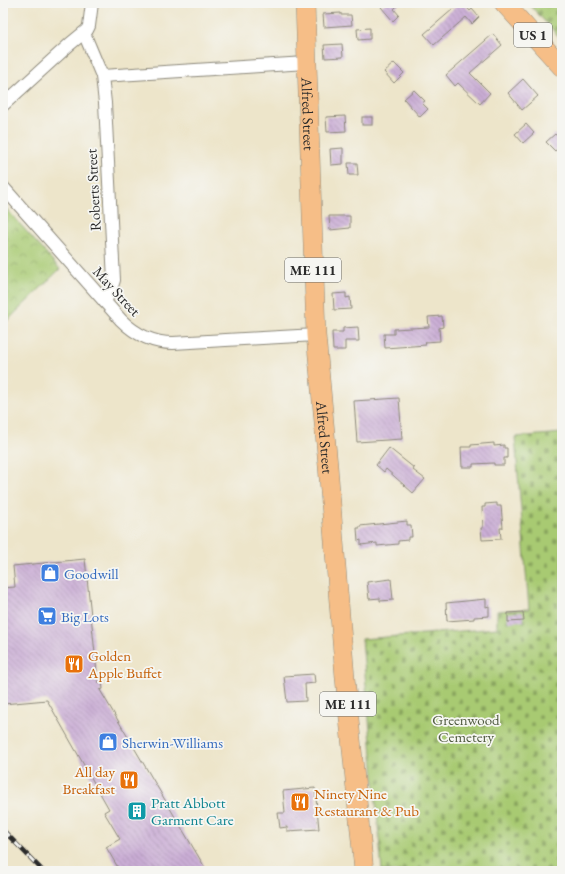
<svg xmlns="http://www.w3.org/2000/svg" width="565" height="874" font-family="'EB Garamond',serif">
<defs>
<pattern id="cemetery-stones" width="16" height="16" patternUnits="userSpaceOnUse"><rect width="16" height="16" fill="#a8ca72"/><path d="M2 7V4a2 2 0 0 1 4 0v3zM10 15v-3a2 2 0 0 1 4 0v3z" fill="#89a45e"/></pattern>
<pattern id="park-crowns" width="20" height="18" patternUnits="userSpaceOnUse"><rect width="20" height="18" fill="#a8ca72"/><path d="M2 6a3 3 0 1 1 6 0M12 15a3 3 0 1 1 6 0" fill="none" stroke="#89a45e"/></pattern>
<pattern id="building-back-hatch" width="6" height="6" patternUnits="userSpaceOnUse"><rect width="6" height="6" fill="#caadd5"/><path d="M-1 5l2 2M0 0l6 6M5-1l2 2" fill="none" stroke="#a48dad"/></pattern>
</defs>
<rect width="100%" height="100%" fill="#f6f6f2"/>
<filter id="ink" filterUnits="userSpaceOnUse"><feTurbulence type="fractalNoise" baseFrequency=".025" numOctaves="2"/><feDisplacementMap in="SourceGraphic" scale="8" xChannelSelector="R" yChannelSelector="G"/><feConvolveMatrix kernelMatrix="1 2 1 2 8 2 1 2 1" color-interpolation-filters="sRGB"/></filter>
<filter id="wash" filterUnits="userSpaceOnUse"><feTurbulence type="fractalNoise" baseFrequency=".012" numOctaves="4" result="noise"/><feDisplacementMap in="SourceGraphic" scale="16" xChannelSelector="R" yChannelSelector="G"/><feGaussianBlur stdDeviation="0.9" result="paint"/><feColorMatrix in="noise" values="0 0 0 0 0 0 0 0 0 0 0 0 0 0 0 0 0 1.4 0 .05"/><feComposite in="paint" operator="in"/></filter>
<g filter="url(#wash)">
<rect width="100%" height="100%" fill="#ede5ca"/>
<g fill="url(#cemetery-stones)" stroke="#6a7a4e">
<polygon points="528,3 562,3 562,40"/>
<polygon points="562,433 562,871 382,871 362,639 497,628 497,611 529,609 515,437"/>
</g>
<polygon fill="url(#park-crowns)" stroke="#6a7a4e" points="3,205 60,269 3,325"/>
<g id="blocks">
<g fill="url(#building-back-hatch)">
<polygon points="385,3 400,3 394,9 399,15 393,21 381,7"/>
<polygon points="460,3 463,3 470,11 472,9 479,17 472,24 466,17 434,45 424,34"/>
<polygon points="341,13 341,15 351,15 352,25 324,27 323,14"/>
<polygon points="370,28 370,39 358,40 357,29"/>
<polygon points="493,34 502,45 470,73 490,93 480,104 458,83 455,86 446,75"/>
<polygon points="342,44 343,57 325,58 324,45"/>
<polygon points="394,63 404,73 394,83 384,72"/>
<polygon points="523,79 538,96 522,110 508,93"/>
<polygon points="414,90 425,101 422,103 428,109 420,117 404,99"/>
<polygon points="345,116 346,131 327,132 326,117"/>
<rect x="362" y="117" width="10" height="8"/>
<polygon points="526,124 534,133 523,143 515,134"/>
<polygon points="562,133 562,145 555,151 546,142 555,134 558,137"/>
<polygon points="343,148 343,164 331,165 330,149"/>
<polygon points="348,163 357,163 358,175 349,175"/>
<polygon points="329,216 350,216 350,228 330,230"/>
<polygon points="346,293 346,298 350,297 351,309 334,310 333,294"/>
<polygon points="442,316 443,327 439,328 440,341 425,342 426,345 385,348 384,334 394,334 394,329 429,327 428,317"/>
<polygon points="358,327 359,341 345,341 345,350 333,350 332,332 343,332 343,328"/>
<polygon points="399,398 402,439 357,442 354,401"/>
<polygon points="494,443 494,446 504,445 504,448 507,448 507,458 504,458 504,465 494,465 494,463 473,464 473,467 462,467 461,447 471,447 471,445"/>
<polygon points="389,448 414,468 413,470 425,479 413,493 386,469 384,472 376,465"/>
<polygon points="497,503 497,506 501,506 503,528 500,528 501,539 482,540 481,528 483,528 482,507 485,507 485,504"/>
<polygon points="407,521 407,525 411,525 412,537 408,537 408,540 398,541 398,544 377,546 377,543 361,545 361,540 358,541 357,528 360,528 360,526"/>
<polygon points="85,559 98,682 102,682 103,689 100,690 207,871 120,871 106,847 120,839 104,812 109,809 47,700 3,704 3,588 15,587 13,566"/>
<polygon points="391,579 393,600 380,601 380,598 369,599 367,582"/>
<polygon points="486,599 486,607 489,606 489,616 474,617 474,619 447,621 446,603"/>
<polygon points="523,612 524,621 508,622 508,613"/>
<polygon points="314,674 315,683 305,684 306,701 287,702 284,676"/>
<polygon points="315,788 319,829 287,831 287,827 280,828 278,813 285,813 283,791"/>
</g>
</g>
</g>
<g filter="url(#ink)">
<use href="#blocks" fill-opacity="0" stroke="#8c887a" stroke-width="1"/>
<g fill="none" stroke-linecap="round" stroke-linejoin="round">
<defs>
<g id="minor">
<polyline points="84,33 102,76 105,103 114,280 111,289 105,302"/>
<polyline points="102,76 306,63"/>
<polyline points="3,105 70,44 87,30 89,26 92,3"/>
<path d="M3,187l118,133c15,15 31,23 52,23l143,-8"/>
</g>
<g id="primary">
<path id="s1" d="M305,3l11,332 12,131 17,212 19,193"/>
<polyline points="504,3 562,67"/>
</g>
</defs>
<use href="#minor" stroke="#8c887a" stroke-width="14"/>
<use href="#primary" stroke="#8c887a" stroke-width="20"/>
<use href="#minor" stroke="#fff" stroke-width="12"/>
<use href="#primary" stroke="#f6be87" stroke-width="19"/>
<defs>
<polyline id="rail" points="3,830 43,871"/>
</defs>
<use href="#rail" stroke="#2b2b2b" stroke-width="4.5"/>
<use href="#rail" stroke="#f6f6f2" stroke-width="3" stroke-dasharray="9" stroke-linecap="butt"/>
</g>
</g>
<defs>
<symbol id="shop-square" viewBox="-11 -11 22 22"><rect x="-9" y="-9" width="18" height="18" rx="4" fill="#3f7fe0" stroke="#f6f6f2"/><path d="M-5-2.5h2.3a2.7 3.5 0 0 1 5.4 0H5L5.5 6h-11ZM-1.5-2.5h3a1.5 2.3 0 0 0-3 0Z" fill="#fff"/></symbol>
<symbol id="supermarket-square" viewBox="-11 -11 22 22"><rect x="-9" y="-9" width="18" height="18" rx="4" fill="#3f7fe0" stroke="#f6f6f2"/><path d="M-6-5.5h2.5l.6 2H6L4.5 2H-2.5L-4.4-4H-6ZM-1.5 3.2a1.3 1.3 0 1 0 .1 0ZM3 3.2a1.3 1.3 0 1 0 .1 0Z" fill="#fff"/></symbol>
<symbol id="restaurant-square" viewBox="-11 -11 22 22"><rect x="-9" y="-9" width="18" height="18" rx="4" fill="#e8710a" stroke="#f6f6f2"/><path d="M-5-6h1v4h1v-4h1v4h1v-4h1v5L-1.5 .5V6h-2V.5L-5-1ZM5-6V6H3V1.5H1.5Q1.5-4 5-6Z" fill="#fff"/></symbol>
<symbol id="building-square" viewBox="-11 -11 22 22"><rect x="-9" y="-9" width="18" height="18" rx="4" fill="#0f9aa8" stroke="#f6f6f2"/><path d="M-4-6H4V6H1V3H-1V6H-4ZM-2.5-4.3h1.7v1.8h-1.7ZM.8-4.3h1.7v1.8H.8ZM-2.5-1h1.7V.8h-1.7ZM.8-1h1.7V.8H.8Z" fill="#fff"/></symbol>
</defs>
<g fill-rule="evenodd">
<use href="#shop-square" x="39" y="562" width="22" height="22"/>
<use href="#supermarket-square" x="36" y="605" width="22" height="22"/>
<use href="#restaurant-square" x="63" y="653" width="22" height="22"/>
<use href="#shop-square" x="97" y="731" width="22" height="22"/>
<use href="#restaurant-square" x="118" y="769" width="22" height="22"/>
<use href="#restaurant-square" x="289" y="791" width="22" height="22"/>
<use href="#building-square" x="126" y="800" width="22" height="22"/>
</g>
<g text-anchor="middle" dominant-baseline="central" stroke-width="3.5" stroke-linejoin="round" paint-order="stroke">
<g fill="#f6f6f2" stroke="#686867" stroke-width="1">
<rect x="514" y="23" width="38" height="24" rx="3"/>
<rect x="285" y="258" width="56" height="24" rx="3"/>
<rect x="320" y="692" width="56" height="24" rx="3"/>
</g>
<g font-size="14" font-weight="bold" fill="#2b2b2b">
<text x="533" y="35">US 1</text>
<text x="313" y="270">ME 111</text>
<text x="348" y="704">ME 111</text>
</g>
<g font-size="15" fill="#2b2b2b" stroke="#f6f6f2">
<text stroke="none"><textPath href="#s1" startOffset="111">Alfred Street</textPath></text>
<text transform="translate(93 190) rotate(-93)">Roberts Street</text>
<text transform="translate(117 291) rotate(47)">May Street</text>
<text stroke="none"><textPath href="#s1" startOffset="435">Alfred Street</textPath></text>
</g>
<g font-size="15" fill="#366cbe" stroke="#f6f6f2" text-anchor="start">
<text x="64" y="573">Goodwill</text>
<text x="61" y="616">Big Lots</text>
<text x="122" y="742">Sherwin-Williams</text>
</g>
<g font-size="15" fill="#c56008" stroke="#f6f6f2" text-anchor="start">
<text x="88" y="655">Golden<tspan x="88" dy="17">Apple Buffet</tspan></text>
<text x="115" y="771" text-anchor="end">All day<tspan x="115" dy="17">Breakfast</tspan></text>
<text x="314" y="793">Ninety Nine<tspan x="314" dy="17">Restaurant &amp; Pub</tspan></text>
</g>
<g font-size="15" fill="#505b40" stroke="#f6f6f2">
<text x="466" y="719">Greenwood<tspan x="466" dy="17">Cemetery</tspan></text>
</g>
<g font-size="15" fill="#0d838f" stroke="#f6f6f2" text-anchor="start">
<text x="151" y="802">Pratt Abbott<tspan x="151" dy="17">Garment Care</tspan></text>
</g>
</g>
<rect width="565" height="874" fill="none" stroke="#f6f6f2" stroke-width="16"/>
</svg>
